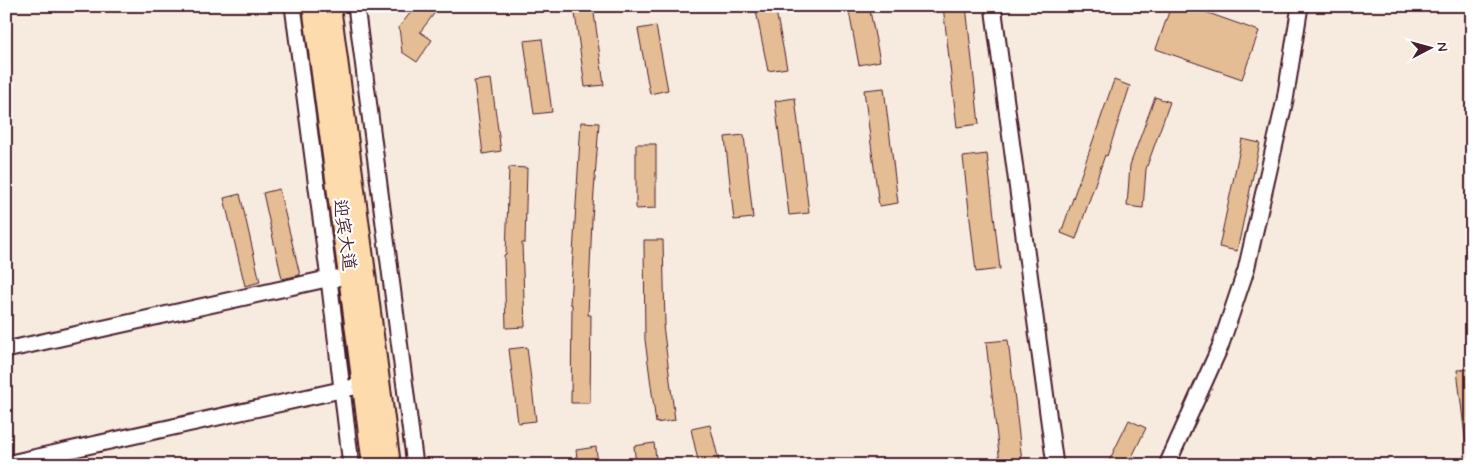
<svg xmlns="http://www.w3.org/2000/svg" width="1478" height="471" font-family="Mynerve,'LXGW WenKai TC',sans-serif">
<rect width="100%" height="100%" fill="#f7ebdf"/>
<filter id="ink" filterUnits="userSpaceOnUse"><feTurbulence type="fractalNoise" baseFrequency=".02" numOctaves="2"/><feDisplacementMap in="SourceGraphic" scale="10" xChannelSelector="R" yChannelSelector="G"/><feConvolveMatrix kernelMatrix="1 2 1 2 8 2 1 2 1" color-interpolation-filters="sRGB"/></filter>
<g filter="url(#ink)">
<g fill="#e4bd95" stroke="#4a1f2b">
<polygon points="416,6 440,6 420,32 432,40 417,62 402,52 399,27"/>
<polygon points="574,6 593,6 604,85 585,87"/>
<polygon points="755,6 775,6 787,68 768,71"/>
<polygon points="848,6 869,6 880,61 859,65"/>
<polygon points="943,6 966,6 979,124 957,127"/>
<polygon points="1171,6 1187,6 1197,10 1197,9 1259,31 1242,79 1156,49"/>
<polygon points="656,26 668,90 650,94 638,29"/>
<polygon points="542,39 552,112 534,114 524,41"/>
<polygon points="491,79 501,151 483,154 474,81"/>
<polygon points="1114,80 1130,86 1107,156 1105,155 1076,239 1061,233"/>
<polygon points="884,88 898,203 879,206 864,90"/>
<polygon points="1155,97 1170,102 1146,169 1143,208 1127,206 1130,165"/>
<polygon points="795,98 809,213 789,215 775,101"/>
<polygon points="581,122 599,123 592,220 588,315 591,315 590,403 571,403 572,304 570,304"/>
<polygon points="744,135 753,218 734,220 725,137"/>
<polygon points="1242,139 1260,143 1237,251 1219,247"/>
<polygon points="636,144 656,144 656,208 636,209"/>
<polygon points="987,154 1000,269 976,272 963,157"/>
<polygon points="509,167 527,168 525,243 522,243 525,327 506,328 504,255 506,254"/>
<polygon points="279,189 300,275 282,279 263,193"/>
<polygon points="240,194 260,282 245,286 224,198"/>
<polygon points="644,240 663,240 665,325 663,325 675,420 656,423 645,340"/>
<polygon points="1008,340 1022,461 1000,463 986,342"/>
<polygon points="527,347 536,421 518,423 509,349"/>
<polygon points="1472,369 1472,445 1466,445 1457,370"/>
<polygon points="1129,420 1146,428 1128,465 1107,465"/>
<polygon points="710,425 720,465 699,465 691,429"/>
<polygon points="654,443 657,465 636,465 634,446"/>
<polygon points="596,447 598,465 578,465 576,450"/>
</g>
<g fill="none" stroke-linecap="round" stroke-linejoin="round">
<defs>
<g id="minor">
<polyline points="293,6 329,279 351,465"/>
<polyline points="356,6 415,465"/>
<polyline points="993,6 1055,465"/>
<polyline points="6,350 322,280 337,278"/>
<polyline points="6,464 363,385 374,384"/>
<polyline points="1167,465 1220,347 1246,270 1285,100 1300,6"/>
</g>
<g id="major">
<polyline points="313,6 349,276 373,465"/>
<polyline points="330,6 390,465"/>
</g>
</defs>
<use href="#minor" stroke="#4a1f2b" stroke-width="19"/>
<use href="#major" stroke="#4a1f2b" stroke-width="24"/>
<use href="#minor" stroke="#fff" stroke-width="15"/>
<use href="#major" stroke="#fddbac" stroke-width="20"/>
</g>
</g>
<g text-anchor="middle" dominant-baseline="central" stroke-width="4.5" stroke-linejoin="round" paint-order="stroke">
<g font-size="18" fill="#4a1f2b" stroke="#fff">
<text transform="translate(344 235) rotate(82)">迎宾大道</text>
</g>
</g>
<rect width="1478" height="471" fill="none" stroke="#fff" stroke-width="25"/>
<rect x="12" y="12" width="1453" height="446" fill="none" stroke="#4a1f2b" stroke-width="2" filter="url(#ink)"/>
<g transform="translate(1430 48) rotate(84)" stroke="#ffffff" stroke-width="4" paint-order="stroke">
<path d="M0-4L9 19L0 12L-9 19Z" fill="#4a1f2b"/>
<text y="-8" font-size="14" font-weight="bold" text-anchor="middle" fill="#4a1f2b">N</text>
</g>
</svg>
